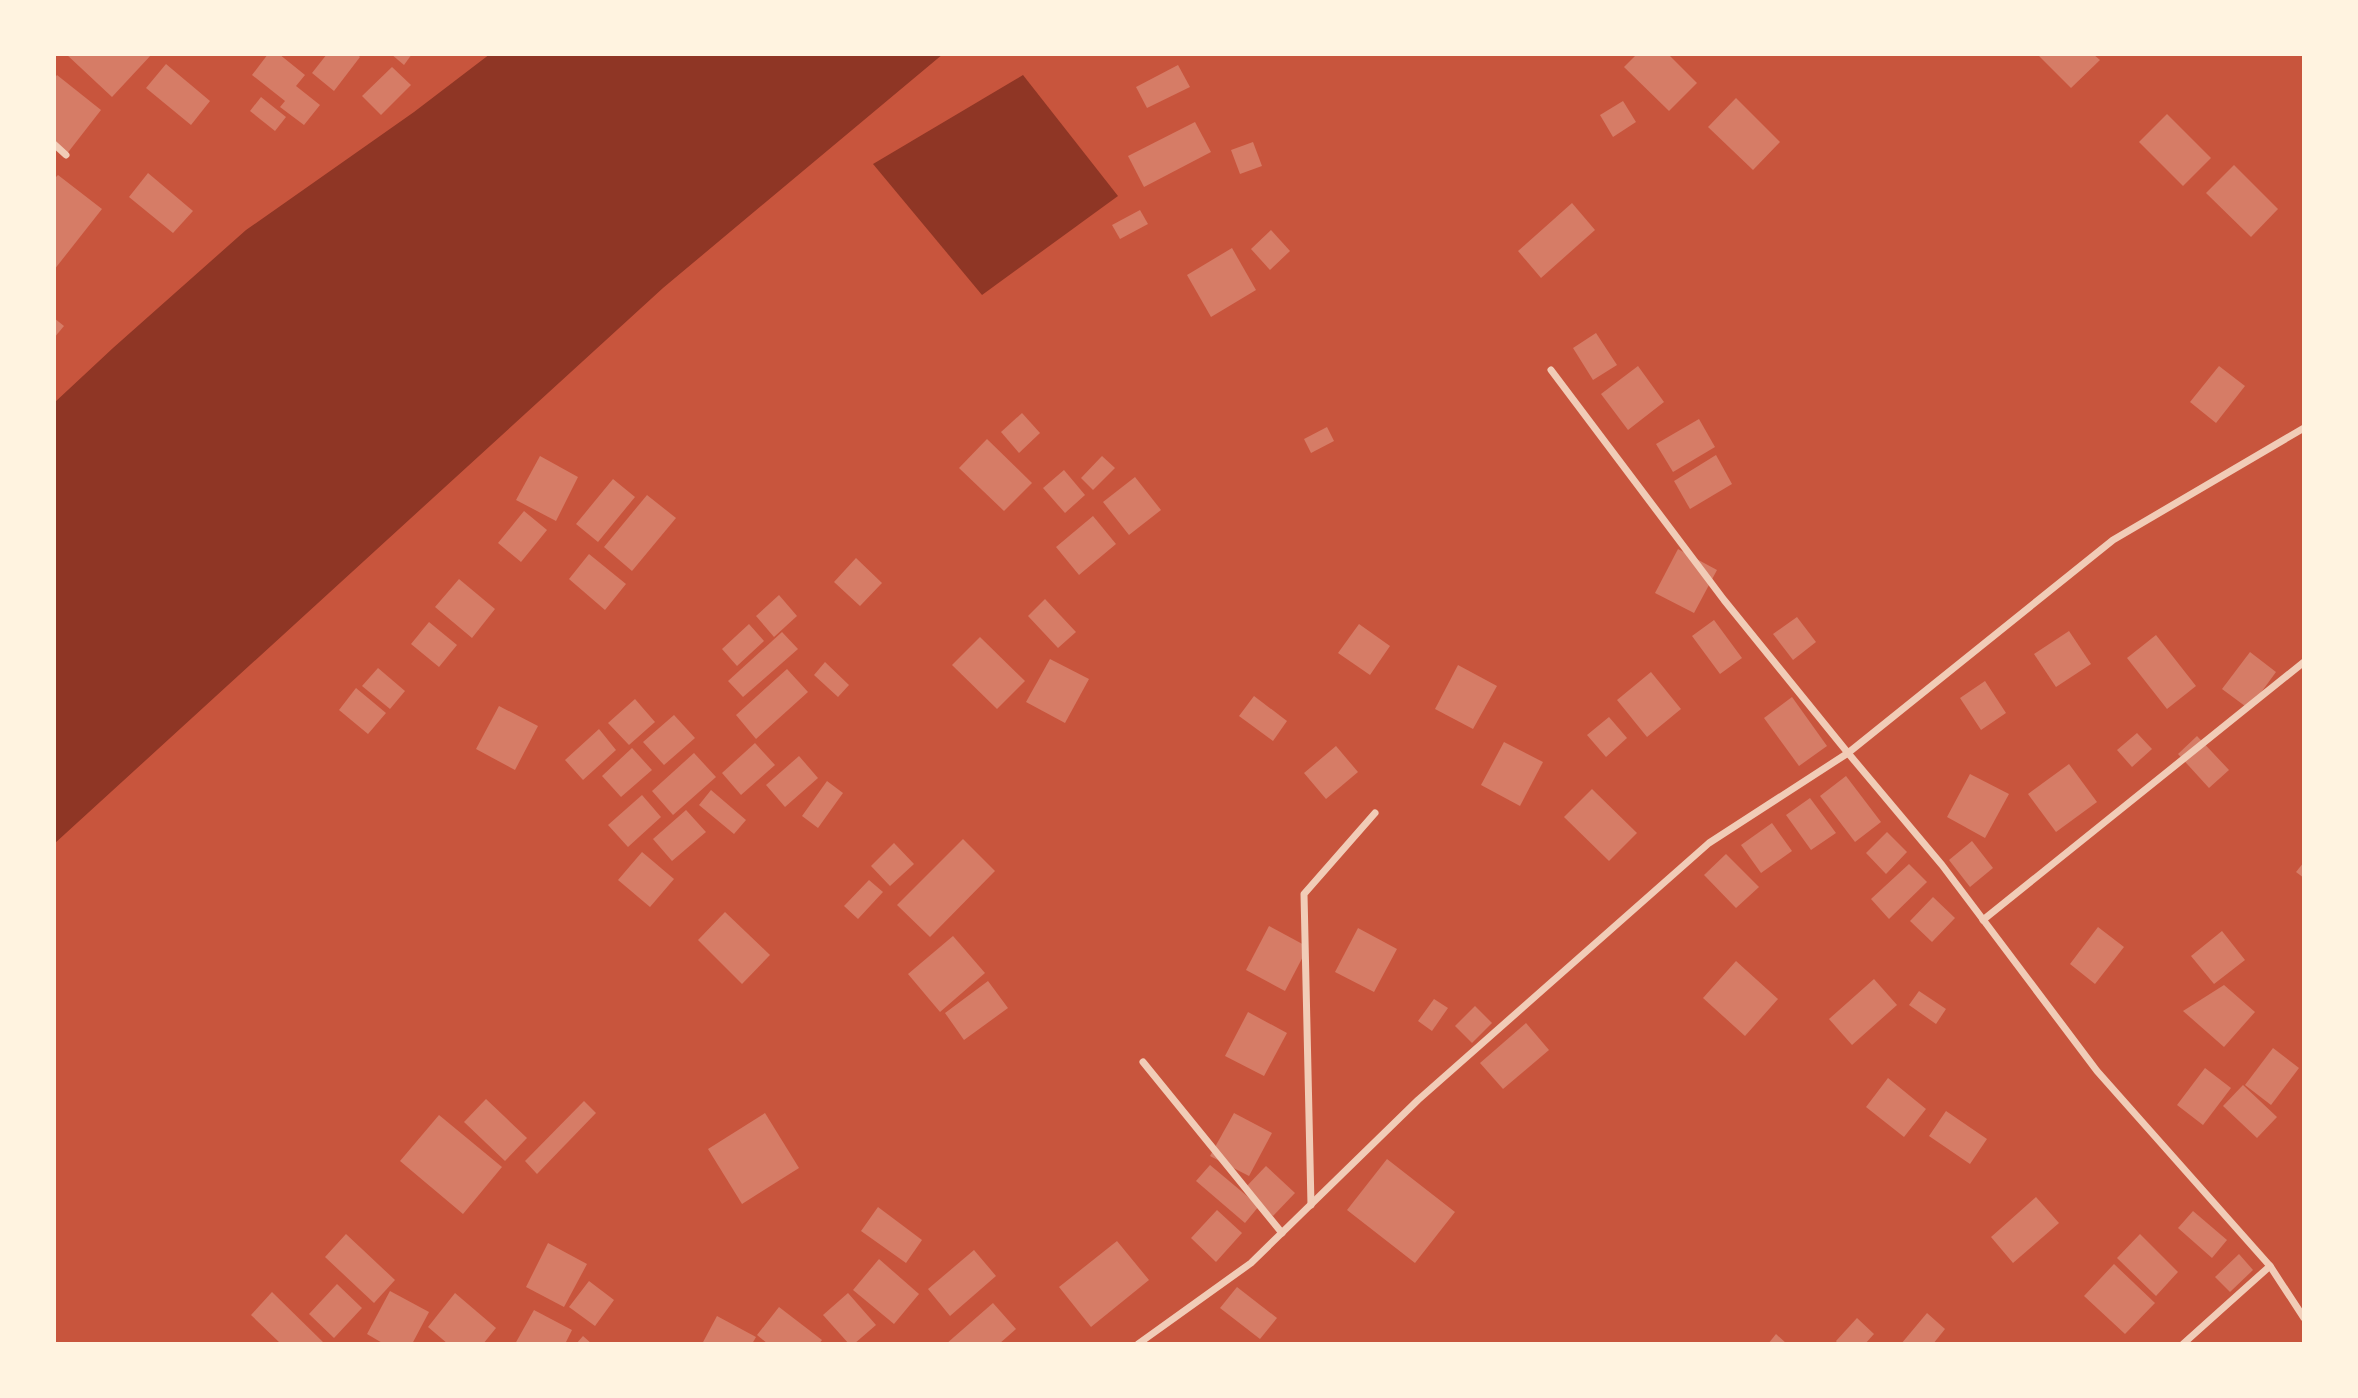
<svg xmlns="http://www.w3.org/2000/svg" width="2358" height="1398" font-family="'Source Sans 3',sans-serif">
<rect width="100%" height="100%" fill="#c8553d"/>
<g fill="#8f3625">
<polygon points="490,54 943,54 663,288 54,844 54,403 113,348 246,230 414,112"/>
<polygon points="1023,75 1118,196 982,295 873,164"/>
</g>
<g fill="#d67c66">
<polygon points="66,54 152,54 112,97"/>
<polygon points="268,54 279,54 305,75 296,86 320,105 304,125 280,107 285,101 252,75"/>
<polygon points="327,54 357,54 360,57 334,91 312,73"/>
<polygon points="391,54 412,54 404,65"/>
<polygon points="1637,54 1668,54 1697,83 1669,111 1624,67"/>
<polygon points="2037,54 2093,54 2100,60 2071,88"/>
<polygon points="166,64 210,101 191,125 146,88"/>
<polygon points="1178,65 1190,87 1147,108 1136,87"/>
<polygon points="392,67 411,85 381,115 362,96"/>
<polygon points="57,75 101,110 66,155 54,146 54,79"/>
<polygon points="261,97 286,117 275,131 250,111"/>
<polygon points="1736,98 1780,142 1753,170 1708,127"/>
<polygon points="1623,101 1636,122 1613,137 1600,115"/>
<polygon points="2167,114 2211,158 2183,186 2139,142"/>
<polygon points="1195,122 1211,152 1144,187 1128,156"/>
<polygon points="1253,142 1262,166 1240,174 1231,150"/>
<polygon points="2234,165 2278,209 2251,237 2206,193"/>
<polygon points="148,173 193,211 173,233 129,197"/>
<polygon points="58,175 102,209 54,270 54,179"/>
<polygon points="1572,203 1595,230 1541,278 1518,251"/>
<polygon points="1140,210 1148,224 1120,239 1112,225"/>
<polygon points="1271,230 1290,251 1270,270 1251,249"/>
<polygon points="1232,248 1256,290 1211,317 1187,275"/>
<polygon points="54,318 64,326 54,338"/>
<polygon points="1596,333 1617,365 1593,380 1573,348"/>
<polygon points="1638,366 1664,402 1628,430 1601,394"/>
<polygon points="2219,366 2245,386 2216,423 2190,402"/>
<polygon points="1022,413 1040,433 1019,453 1001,432"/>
<polygon points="1699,419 1715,447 1673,472 1656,444"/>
<polygon points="1327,427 1334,441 1311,453 1304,439"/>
<polygon points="987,439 1032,483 1004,511 959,468"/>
<polygon points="1716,455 1732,484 1690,509 1674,481"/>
<polygon points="540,456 578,477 556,521 516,500"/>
<polygon points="1102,456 1115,468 1093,490 1081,478"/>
<polygon points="1064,470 1085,495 1065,513 1043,488"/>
<polygon points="1135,477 1161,510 1129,535 1103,502"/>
<polygon points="613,479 635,497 598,542 576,524"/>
<polygon points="647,495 676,518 632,571 604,547"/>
<polygon points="524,511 547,530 521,562 498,543"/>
<polygon points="1093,516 1116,544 1079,575 1056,547"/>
<polygon points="1678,549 1717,570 1694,613 1655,593"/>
<polygon points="589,554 626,584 605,610 569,579"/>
<polygon points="856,558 882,583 860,606 834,582"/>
<polygon points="459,579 495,609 472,638 435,607"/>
<polygon points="779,595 797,616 774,637 756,616"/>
<polygon points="1045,599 1076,632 1058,648 1028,616"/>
<polygon points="1797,617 1816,642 1793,660 1773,634"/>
<polygon points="1714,620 1742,658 1720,674 1692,636"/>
<polygon points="429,622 457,645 439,667 411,644"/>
<polygon points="749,624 764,641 737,666 722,649"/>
<polygon points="1359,624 1390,646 1370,675 1338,653"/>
<polygon points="2069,631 2091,664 2056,687 2034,654"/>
<polygon points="782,632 798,649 743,697 728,681"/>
<polygon points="2156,635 2196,686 2167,709 2127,658"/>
<polygon points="980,637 1025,681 997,709 952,665"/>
<polygon points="2250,652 2276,672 2249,709 2222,689"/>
<polygon points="1050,659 1089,679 1065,723 1026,702"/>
<polygon points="825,662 849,685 838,697 814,675"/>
<polygon points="1458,665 1497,686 1473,729 1435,709"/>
<polygon points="378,668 405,691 390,709 362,686"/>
<polygon points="787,669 808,692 756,739 736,715"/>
<polygon points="1651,672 1681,709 1647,737 1617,700"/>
<polygon points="1985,681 2006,713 1981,730 1960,698"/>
<polygon points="356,688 386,713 368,734 339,710"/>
<polygon points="1254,696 1287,721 1273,741 1239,716"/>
<polygon points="1792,697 1827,746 1799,766 1764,718"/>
<polygon points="635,699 655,722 629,745 608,723"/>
<polygon points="499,706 538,726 515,770 476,749"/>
<polygon points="674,715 695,738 664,765 643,742"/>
<polygon points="1609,717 1627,738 1606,757 1587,735"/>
<polygon points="599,729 616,750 583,780 565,760"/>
<polygon points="2137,733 2152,749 2132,767 2117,750"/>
<polygon points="2197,736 2229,770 2209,788 2178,754"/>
<polygon points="1504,742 1543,762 1520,806 1481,785"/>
<polygon points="755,743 775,765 741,795 722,773"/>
<polygon points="1336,746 1358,772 1326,799 1304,773"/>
<polygon points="632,748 652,770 621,797 602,776"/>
<polygon points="694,753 716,777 673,815 652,791"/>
<polygon points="799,756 818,778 785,807 766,785"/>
<polygon points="2069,764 2097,802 2056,832 2028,794"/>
<polygon points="1970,774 2009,794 1985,838 1947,817"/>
<polygon points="1846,776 1881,822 1855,842 1820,796"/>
<polygon points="827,781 843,793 818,828 802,816"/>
<polygon points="1592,789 1637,833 1609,861 1564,817"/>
<polygon points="711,790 746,820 734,834 699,805"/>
<polygon points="642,795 661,817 628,847 608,825"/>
<polygon points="1810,798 1836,833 1811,850 1786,815"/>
<polygon points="686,810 706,832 672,861 653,839"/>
<polygon points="1772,823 1792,851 1761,873 1741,845"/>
<polygon points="1887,832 1907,852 1886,874 1866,853"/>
<polygon points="963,839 995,871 930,937 897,905"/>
<polygon points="1972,841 1993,868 1970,887 1949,860"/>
<polygon points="894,843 914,864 890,886 871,866"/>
<polygon points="642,852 674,879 650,907 618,880"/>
<polygon points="1726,854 1759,887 1736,908 1704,875"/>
<polygon points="2304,862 2304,878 2296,872"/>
<polygon points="1909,864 1927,882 1889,919 1871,899"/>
<polygon points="869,880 883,892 858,919 844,906"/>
<polygon points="1933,897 1955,918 1932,942 1910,921"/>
<polygon points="725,912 770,955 742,984 698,940"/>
<polygon points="1269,926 1308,947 1285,991 1246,970"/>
<polygon points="2098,927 2124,947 2095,984 2070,964"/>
<polygon points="1358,928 1397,949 1374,992 1335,972"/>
<polygon points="2222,931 2245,960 2214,984 2191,956"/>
<polygon points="953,936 985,973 940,1012 908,974"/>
<polygon points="1736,961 1778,999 1745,1036 1703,998"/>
<polygon points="1874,979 1897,1005 1852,1045 1829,1019"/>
<polygon points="988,981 1008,1008 964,1040 945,1013"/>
<polygon points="2224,985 2255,1012 2224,1047 2183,1011"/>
<polygon points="1919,991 1946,1009 1936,1024 1909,1005"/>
<polygon points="1434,999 1448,1008 1432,1031 1418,1021"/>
<polygon points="1475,1006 1492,1023 1472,1043 1455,1026"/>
<polygon points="1248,1012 1287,1033 1264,1076 1225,1056"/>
<polygon points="1526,1023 1549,1050 1503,1089 1480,1063"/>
<polygon points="2273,1048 2299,1068 2271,1105 2245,1085"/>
<polygon points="2205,1068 2231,1088 2203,1125 2177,1105"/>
<polygon points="1888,1078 1926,1109 1904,1137 1866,1107"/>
<polygon points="2243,1085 2277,1117 2257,1138 2223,1106"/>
<polygon points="486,1099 527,1138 505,1161 464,1122"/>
<polygon points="584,1101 596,1113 537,1174 525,1161"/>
<polygon points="1946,1111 1987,1139 1970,1164 1929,1136"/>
<polygon points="765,1113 799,1168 742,1204 708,1149"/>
<polygon points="1234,1113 1272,1133 1249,1176 1210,1156"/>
<polygon points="439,1115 502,1167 463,1214 400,1161"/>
<polygon points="1387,1159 1455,1212 1415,1263 1347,1210"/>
<polygon points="1210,1165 1259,1206 1245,1223 1196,1181"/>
<polygon points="1266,1166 1295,1193 1273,1216 1244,1189"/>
<polygon points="2036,1197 2059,1223 2013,1263 1991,1237"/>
<polygon points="878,1207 922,1240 906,1263 861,1231"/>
<polygon points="1217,1210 1242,1233 1216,1262 1191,1238"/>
<polygon points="2193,1211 2227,1240 2212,1258 2178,1228"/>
<polygon points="346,1234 395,1280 374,1303 325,1257"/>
<polygon points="2140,1234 2178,1272 2156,1296 2117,1258"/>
<polygon points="1117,1241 1149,1280 1091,1327 1059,1287"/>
<polygon points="548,1243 587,1264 564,1307 526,1287"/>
<polygon points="974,1250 996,1276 950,1316 928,1289"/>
<polygon points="2239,1254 2253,1270 2230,1292 2215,1277"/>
<polygon points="879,1259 919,1294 894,1324 853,1290"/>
<polygon points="2114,1264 2155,1303 2125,1334 2084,1296"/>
<polygon points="589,1281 614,1300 595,1326 569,1307"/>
<polygon points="337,1284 362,1308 334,1338 309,1314"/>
<polygon points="1237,1287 1277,1318 1260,1339 1220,1308"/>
<polygon points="390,1291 429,1312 412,1344 384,1344 367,1334"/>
<polygon points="272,1292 325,1344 281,1344 251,1315"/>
<polygon points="455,1293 496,1328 483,1344 448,1344 428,1327"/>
<polygon points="848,1293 876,1325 854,1344 849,1344 823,1315"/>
<polygon points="993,1303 1016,1329 999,1344 946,1344"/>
<polygon points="779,1307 822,1340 819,1344 768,1344 757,1335"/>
<polygon points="534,1310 572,1330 565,1344 515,1344"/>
<polygon points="1927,1313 1945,1329 1933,1344 1901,1344"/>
<polygon points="717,1316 756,1337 752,1344 702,1344"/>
<polygon points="1857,1318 1874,1334 1865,1344 1838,1344 1836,1341"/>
<polygon points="1776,1334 1787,1344 1768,1344"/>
<polygon points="583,1336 592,1344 576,1344"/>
</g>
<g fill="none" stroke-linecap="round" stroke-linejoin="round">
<g stroke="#f1ccb7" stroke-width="7">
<polyline points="54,144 66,155"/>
<polyline points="1551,370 1724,600 1848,753 1942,865 2097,1071 2270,1266 2304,1318"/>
<polyline points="1983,920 2304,662"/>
<polyline points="1143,1062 1282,1233"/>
<polyline points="1311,1205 1304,894 1375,813"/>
<polyline points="1138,1344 1251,1263 1418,1100 1709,843 1848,753 2113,540 2304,428"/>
<polyline points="2183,1344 2270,1266"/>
</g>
</g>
<rect width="2358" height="1398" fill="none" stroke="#fff3e0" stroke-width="112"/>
</svg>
